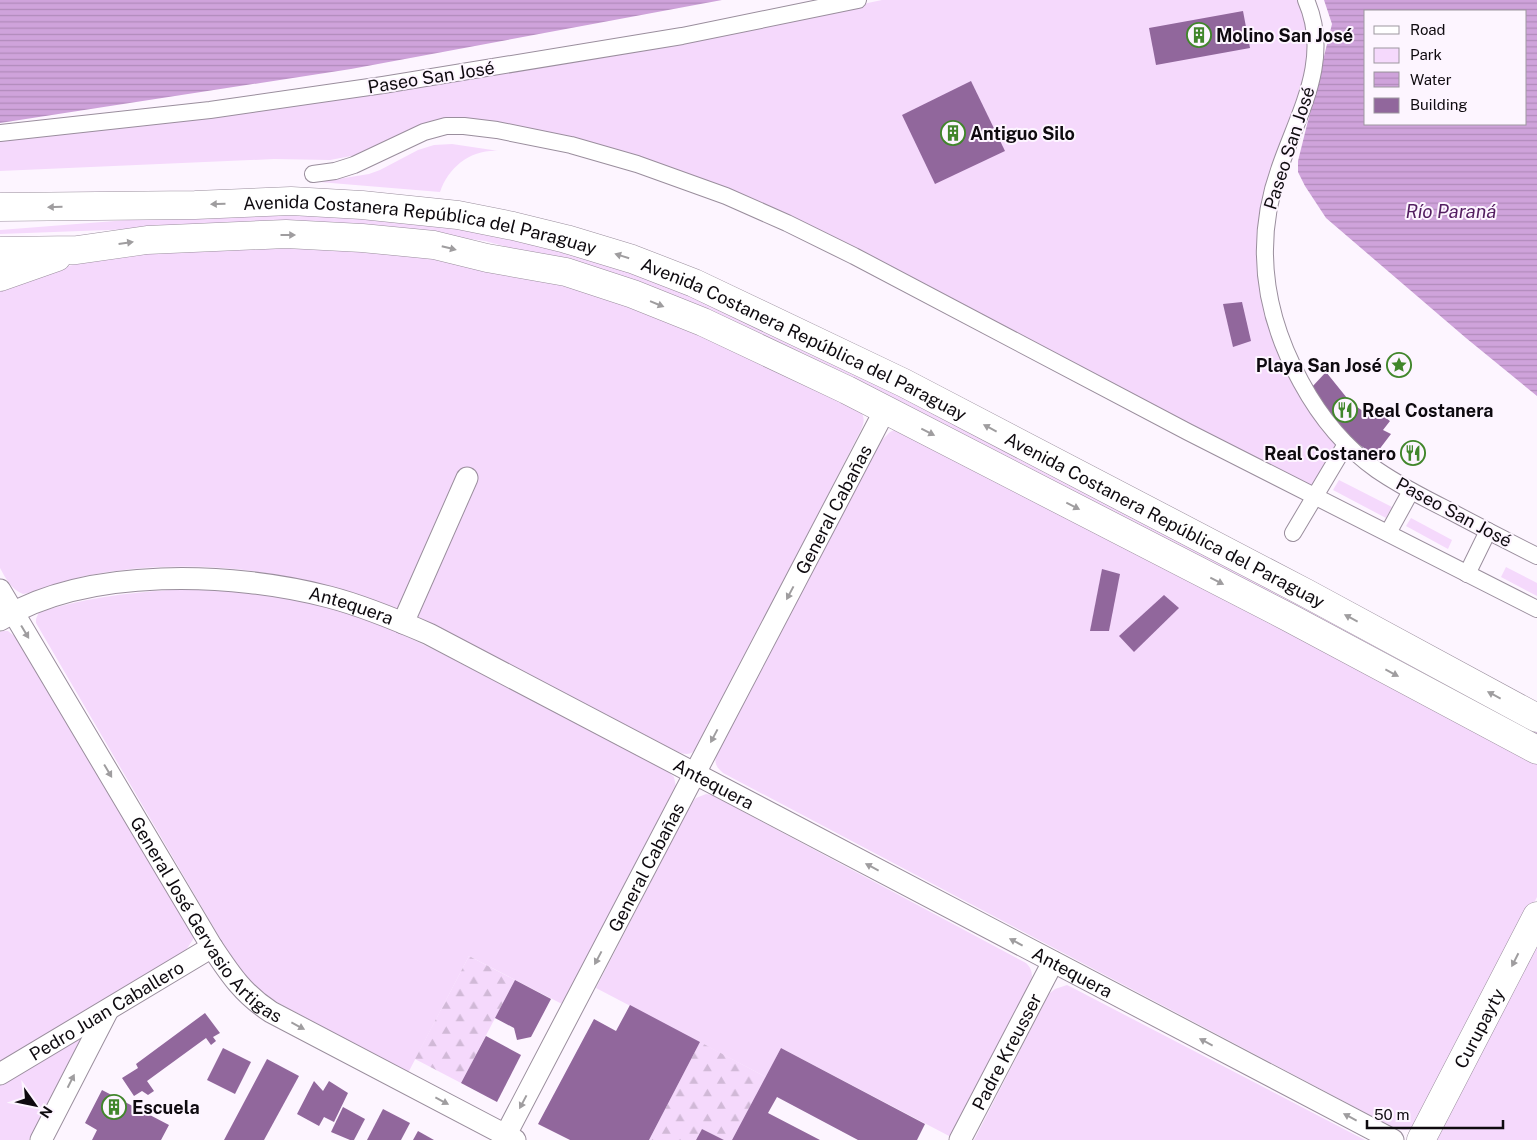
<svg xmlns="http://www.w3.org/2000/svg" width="1537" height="1140" font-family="'Public Sans',sans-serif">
<defs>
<pattern id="forest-firs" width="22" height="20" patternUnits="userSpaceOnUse" patternTransform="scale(1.25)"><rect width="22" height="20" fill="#f5d9fc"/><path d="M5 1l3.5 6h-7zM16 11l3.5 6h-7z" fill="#d1b9d7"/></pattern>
<pattern id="water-rules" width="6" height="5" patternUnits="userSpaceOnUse" patternTransform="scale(1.25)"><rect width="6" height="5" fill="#cfa3db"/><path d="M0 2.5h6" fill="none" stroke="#b18bbb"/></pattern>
</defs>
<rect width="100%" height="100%" fill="#fdf5ff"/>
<g fill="#f5d9fc">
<path d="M882,0h417l6,14 5,52 -32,91 -14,150c5,27 15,54 29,77 13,21 31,40 46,59l-27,46 -620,-310 -232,-59 -98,34 -32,6 -56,-1 -274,12v-31l711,-104z"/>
<path d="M452,144l47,7c-27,-2 -50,15 -59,41l-121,-10 50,-8 11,-4 38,-20 16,-5z"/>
<polygon points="286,214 418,222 533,242 595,260 702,298 811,351 1203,552 1537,731 1537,739 807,355 699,307 608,274 485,241 419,232 268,224 0,234 0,230 179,216"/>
<path d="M276,246l144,9 134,28 48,14 78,27 181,87c4,8 3,12 0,19l-161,315c-7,9 -12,11 -22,7l-250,-130c-106,-49 -227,-69 -343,-46 -21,5 -41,15 -62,18 -12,-5 -17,-15 -23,-26v-282l57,-17 43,-11 35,-6z"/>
<path d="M896,429l641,329v139l-121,230c-11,6 -19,2 -29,-3l-664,-351c-8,-7 -9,-11 -6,-21l162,-309 11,-11z"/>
<polygon points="1339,480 1392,507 1386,518 1333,490"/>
<polygon points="1411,518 1452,540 1448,549 1406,526"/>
<polygon points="1506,567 1537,583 1537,596 1501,577"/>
<path d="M169,590c51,-1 101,2 150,15 64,16 120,47 178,77 56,29 112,58 168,87l9,8 2,10 -114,217 -93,-48 -61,117 -144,-78 -26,-26 -202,-346v-4l3,-7c43,-13 85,-19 130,-22z"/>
<polygon points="2,631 8,631 18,639 193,932 194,938 186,950 0,1062 0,632"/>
<path d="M706,794l6,1 314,168c6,6 7,11 5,20l-80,154 -170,-89 -15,29 -170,-89 95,-184 5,-6z"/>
<polygon points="1537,940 1537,1140 1437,1140 1437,1134"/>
<polygon points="1067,985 1075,989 1365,1140 974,1140 1049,994 1055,989"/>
<polygon points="86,1032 29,1140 0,1140 0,1083"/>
</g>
<g fill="url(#forest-firs)">
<polygon points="469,956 515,980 461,1083 415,1059"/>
<polygon points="700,1042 766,1077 732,1140 724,1140 702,1129 696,1140 649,1140"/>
</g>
<g fill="url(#water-rules)" fill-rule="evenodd">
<polygon points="0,0 722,0 351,69 0,123"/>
<path d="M1324,0h213v396l-71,-58 -140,-120 -21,-32 -7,-14v-11l34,-137zM1366,11h160v113h-160z"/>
</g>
<g fill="#91679c">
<polygon points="1243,11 1250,48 1156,65 1149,28"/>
<polygon points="971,81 1005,151 935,184 902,115"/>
<polygon points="1242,302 1251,341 1233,347 1223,304"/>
<polygon points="1326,372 1351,403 1372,417 1376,411 1390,421 1383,430 1391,434 1375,455 1355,442 1336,422 1311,388"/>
<polygon points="1102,569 1120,574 1109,631 1090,631"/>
<polygon points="1164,595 1179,608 1134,652 1119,636"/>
<polygon points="515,980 551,999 531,1037 517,1040 514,1028 495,1018"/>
<polygon points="630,1005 700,1042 649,1140 570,1140 538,1124 594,1019 616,1031"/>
<polygon points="205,1013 220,1033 213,1037 216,1041 211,1045 206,1038 147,1081 154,1091 148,1095 142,1091 134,1096 122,1078 138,1068 136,1064"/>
<polygon points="486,1036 521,1055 497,1102 461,1083"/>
<polygon points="223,1048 251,1062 235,1094 207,1080"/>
<polygon points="781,1048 925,1124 917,1140 858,1140 777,1097 768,1113 820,1140 732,1140"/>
<polygon points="267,1059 299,1076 264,1140 224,1140"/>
<polygon points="314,1081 323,1091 329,1081 348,1093 334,1122 324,1117 319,1126 297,1114"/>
<polygon points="102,1090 169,1125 161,1140 92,1140 97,1130 85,1123"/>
<polygon points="343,1107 365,1119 354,1140 350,1140 331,1132"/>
<polygon points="383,1109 410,1123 401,1140 367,1140"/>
<polygon points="702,1129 724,1140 696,1140"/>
<polygon points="418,1131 434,1140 413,1140"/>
</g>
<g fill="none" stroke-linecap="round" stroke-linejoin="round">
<defs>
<g id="pedestrian">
<path d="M1306,0c26,59 -7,112 -26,167 -27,75 -17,146 21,215 19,35 43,65 76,88 22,15 45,27 69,39 30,16 61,32 91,47"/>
<polyline points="0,133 210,110 383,85 682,36 858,0"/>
<polyline points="313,174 335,171 354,165 424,132 446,126 464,126 497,130 571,145 637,164 726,196 787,223 854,256 1188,432 1537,609"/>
<polyline points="1293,533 1346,444"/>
<polyline points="1388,533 1411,491"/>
<polyline points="1467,574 1488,531"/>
</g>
<g id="minor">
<path id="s1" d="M0,590l212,357c18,27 31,47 59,65l244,128"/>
<path id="s2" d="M0,620c87,-54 234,-48 329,-23 35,9 68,23 100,37l964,506"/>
<polyline points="403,623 467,478"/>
<path id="s3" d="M0,1074l212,-127"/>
<polyline points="41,1140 108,1010"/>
<path id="s4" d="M503,1140l382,-730"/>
<path id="s5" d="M960,1140l93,-178"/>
</g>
<g id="tertiary">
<path id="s6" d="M1421,1140l116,-224"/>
</g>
<g id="primary">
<path id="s7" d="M0,207l195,-2 96,-4 71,4 96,10 55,11 53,13 66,20 62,24 210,100 402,210 231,125"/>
<polyline points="0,251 77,250 147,240 286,234 362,238 434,245 487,258 566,272 633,294 703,322 847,390 1288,617 1537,750"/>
<polyline points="0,277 57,257"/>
</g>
</defs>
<use href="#pedestrian" stroke="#9a8e9d" stroke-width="18"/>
<use href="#minor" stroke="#9a8e9d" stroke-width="23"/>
<use href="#tertiary" stroke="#9a8e9d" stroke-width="29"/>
<use href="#primary" stroke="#9a8e9d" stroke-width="29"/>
<use href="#pedestrian" stroke="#fff" stroke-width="16"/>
<use href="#minor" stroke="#fff" stroke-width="21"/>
<use href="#tertiary" stroke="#fff" stroke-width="28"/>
<use href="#primary" stroke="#fff" stroke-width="28"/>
</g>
<defs><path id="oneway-solid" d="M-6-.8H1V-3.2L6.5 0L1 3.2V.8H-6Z" transform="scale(1.25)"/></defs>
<g fill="#9f9d9f">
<use href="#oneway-solid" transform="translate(218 204) rotate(178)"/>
<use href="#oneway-solid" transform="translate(55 207) rotate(179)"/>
<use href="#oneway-solid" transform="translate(288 235)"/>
<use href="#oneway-solid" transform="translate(126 243) rotate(-8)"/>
<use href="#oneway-solid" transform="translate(449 248) rotate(14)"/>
<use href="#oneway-solid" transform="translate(622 256) rotate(-163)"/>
<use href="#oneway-solid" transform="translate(657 304) rotate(22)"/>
<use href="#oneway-solid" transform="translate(990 428) rotate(-152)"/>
<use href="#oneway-solid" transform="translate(928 432) rotate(27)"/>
<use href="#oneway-solid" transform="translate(1073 506) rotate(27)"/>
<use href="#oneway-solid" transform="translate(1217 581) rotate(27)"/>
<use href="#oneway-solid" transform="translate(790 593) rotate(118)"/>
<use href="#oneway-solid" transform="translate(1351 618) rotate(-152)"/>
<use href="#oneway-solid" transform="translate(25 632) rotate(59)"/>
<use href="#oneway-solid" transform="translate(1392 673) rotate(28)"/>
<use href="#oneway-solid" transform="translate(1494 695) rotate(-152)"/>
<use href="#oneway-solid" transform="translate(714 736) rotate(118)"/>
<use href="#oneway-solid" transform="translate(108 771) rotate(59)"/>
<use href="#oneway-solid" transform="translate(872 867) rotate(-152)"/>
<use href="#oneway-solid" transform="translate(1016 942) rotate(-152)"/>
<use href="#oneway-solid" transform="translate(598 958) rotate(118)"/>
<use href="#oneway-solid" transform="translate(1515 960) rotate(117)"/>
<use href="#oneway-solid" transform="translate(298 1026) rotate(28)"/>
<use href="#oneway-solid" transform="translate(1206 1042) rotate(-152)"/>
<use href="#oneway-solid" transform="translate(71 1081) rotate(-63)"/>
<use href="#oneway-solid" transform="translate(442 1101) rotate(28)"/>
<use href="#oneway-solid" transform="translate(523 1102) rotate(118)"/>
<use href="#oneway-solid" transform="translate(1350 1117) rotate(-152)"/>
</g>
<defs>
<symbol id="building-ring" viewBox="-11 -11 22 22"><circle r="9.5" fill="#fdf5ff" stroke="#41862b" stroke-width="1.5"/><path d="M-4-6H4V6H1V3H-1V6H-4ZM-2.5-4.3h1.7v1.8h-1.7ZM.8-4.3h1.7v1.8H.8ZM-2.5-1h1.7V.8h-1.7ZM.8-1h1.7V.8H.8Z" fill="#41862b"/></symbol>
<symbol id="sight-ring" viewBox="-11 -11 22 22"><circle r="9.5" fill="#fdf5ff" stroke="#41862b" stroke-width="1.5"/><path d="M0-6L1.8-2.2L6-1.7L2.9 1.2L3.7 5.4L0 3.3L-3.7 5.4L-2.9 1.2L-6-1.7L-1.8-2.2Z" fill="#41862b"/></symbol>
<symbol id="restaurant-ring" viewBox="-11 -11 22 22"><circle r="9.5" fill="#fdf5ff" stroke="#41862b" stroke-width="1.5"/><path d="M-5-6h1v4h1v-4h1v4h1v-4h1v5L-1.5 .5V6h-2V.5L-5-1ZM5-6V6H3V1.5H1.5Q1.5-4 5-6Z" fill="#41862b"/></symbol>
</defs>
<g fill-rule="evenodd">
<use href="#building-ring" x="1185" y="21" width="28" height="28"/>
<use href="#building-ring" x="939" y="119" width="28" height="28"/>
<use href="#sight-ring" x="1385" y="351" width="28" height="28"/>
<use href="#restaurant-ring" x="1331" y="396" width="28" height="28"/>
<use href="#restaurant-ring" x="1399" y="439" width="28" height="28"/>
<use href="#building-ring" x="100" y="1093" width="28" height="28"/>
</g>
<g text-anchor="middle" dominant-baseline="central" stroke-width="4" stroke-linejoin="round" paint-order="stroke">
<g font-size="18" font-weight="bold" fill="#0e0a0f" stroke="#fdf5ff" text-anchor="start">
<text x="1216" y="35">Molino San José</text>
<text x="970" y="133">Antiguo Silo</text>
<text x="1382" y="365" text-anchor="end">Playa San José</text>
<text x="1362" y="410">Real Costanera</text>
<text x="1396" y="453" text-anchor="end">Real Costanero</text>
<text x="132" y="1107">Escuela</text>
</g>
<g font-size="18" fill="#0e0a0f" stroke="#fdf5ff">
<text transform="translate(431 77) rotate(-9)">Paseo San José</text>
<text transform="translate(1289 148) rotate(-72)">Paseo San José</text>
<text stroke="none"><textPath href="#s7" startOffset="422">Avenida Costanera República del Paraguay</textPath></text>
<text stroke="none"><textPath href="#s7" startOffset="828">Avenida Costanera República del Paraguay</textPath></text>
<text stroke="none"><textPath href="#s4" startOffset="712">General Cabañas</textPath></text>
<text transform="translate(1454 512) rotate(28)">Paseo San José</text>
<text stroke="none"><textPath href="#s7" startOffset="1232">Avenida Costanera República del Paraguay</textPath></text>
<text stroke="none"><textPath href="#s2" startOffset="361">Antequera</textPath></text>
<text stroke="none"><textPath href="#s2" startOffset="766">Antequera</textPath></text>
<text stroke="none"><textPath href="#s4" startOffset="308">General Cabañas</textPath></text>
<text stroke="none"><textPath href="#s1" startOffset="390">General José Gervasio Artigas</textPath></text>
<text stroke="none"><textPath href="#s2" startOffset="1171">Antequera</textPath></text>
<text stroke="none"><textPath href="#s3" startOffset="124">Pedro Juan Caballero</textPath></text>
<text stroke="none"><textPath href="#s6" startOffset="126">Curupayty</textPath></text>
<text stroke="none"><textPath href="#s5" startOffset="100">Padre Kreusser</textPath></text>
</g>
<g font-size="19" font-style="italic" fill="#531d60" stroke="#fdf5ff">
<text x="1451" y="211">Río Paraná</text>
</g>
</g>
<rect x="1364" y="10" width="162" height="115" fill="#fdf5ff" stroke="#9d979f"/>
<rect x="1374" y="26" width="25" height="8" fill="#ffffff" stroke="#9d979f"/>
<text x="1410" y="35" font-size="15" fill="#0e0a0f">Road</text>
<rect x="1374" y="48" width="25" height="15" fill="#f5d9fc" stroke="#9d979f"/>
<text x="1410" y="60" font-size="15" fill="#0e0a0f">Park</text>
<rect x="1374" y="72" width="25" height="15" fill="url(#water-rules)" stroke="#9d979f"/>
<text x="1410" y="85" font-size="15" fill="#0e0a0f">Water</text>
<rect x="1374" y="98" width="25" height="15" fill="#91679c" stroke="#9d979f"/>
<text x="1410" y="110" font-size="15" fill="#0e0a0f">Building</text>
<g transform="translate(35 1105) rotate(123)" stroke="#fdf5ff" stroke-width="4" paint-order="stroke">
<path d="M0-4L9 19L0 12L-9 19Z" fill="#0e0a0f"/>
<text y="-8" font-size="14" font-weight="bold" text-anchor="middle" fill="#0e0a0f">N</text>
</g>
<path d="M1367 1120v8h136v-8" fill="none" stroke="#0e0a0f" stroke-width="2.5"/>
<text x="1374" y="1120" font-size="15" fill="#0e0a0f" stroke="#fdf5ff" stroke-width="4" paint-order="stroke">50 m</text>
</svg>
